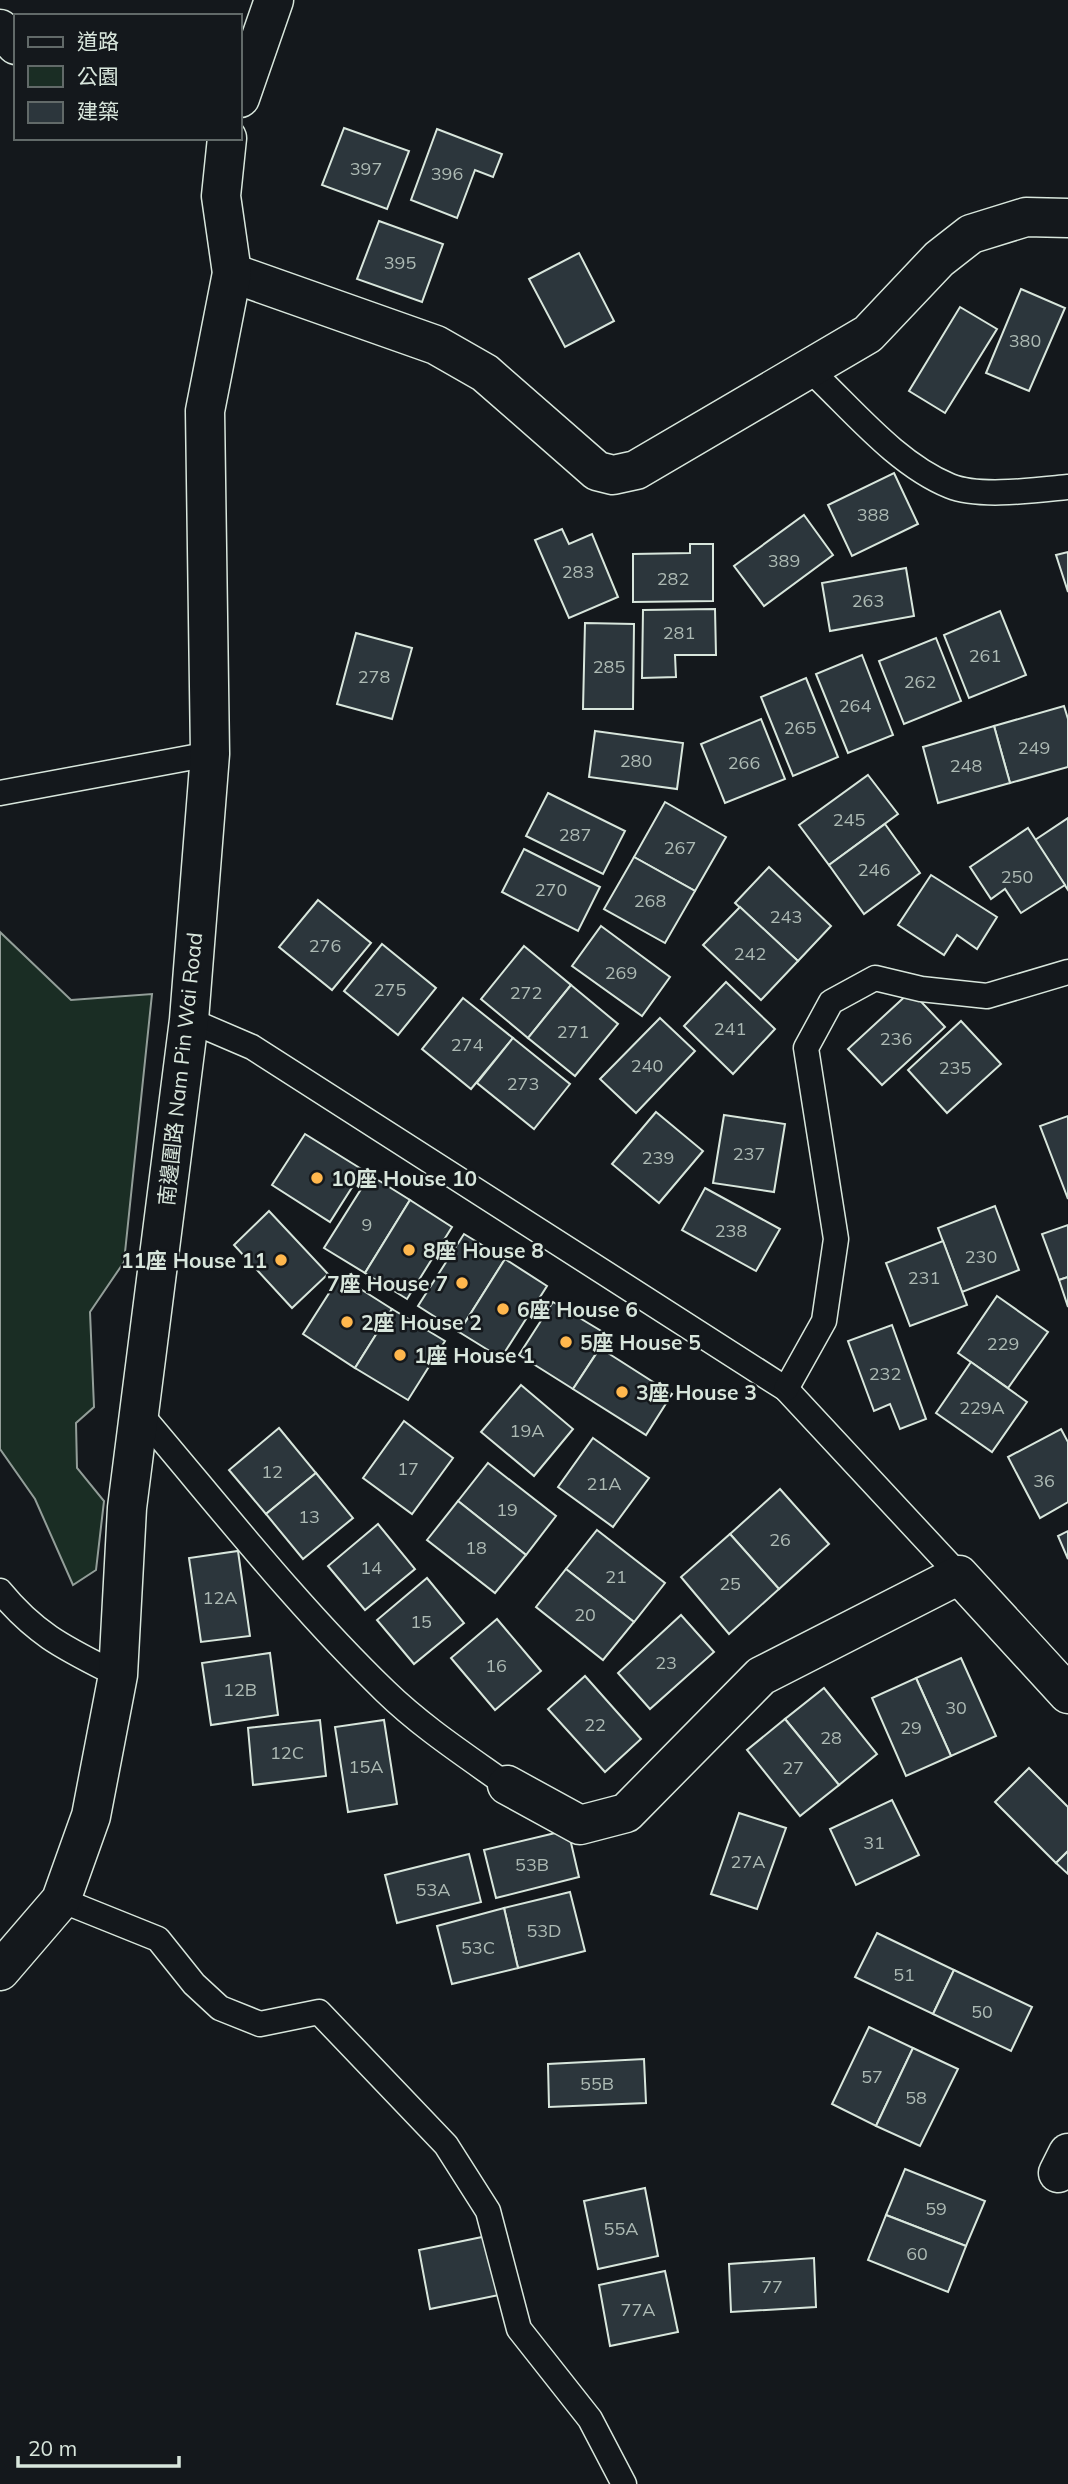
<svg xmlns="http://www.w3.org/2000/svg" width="1068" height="2484" font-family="Mulish,'Noto Sans TC',sans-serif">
<rect width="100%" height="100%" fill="#14181c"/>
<polygon fill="#1a2d24" stroke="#939e99" stroke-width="2" points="0,932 71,1000 152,994 124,1262 90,1312 94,1407 76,1423 77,1468 104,1501 96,1570 73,1585 35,1499 0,1449"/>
<g fill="#2c363c" stroke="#d8e6dc" stroke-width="2">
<polygon points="344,128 409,151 387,209 322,185"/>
<polygon points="437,129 502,154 493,177 475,170 457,218 411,200"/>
<polygon points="379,221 443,244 422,302 357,279"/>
<polygon points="579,253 614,321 565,347 529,279"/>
<polygon points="1021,289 1065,308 1029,391 986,373"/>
<polygon points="960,307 997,329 945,413 909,391"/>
<polygon points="894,473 918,524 852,556 828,505"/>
<polygon points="804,515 833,555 764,606 734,566"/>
<polygon points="562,529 569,544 592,534 618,597 569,618 535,540"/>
<polygon points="690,544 713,544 713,601 633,602 633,554 690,553"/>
<polygon points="1068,552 1068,592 1056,555"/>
<polygon points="906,568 914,616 830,631 822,583"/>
<polygon points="715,609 716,655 675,655 676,677 642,678 643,610"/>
<polygon points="1000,611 1026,675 969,698 944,635"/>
<polygon points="585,623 634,624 633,709 583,709"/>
<polygon points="356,633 412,648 392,719 337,704"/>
<polygon points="936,638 961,701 904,724 879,661"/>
<polygon points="862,655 893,735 848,753 816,674"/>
<polygon points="806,678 838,757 793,776 761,697"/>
<polygon points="1064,706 1068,719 1068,767 1010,783 994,726"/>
<polygon points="761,719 785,779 725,803 701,744"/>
<polygon points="994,726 1010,783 938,803 923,747"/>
<polygon points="595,731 683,743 677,789 589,777"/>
<polygon points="868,775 898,814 829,865 799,825"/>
<polygon points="548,793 625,831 603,874 526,836"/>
<polygon points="665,802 726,837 695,891 634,857"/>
<polygon points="1068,818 1068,890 1035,840"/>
<polygon points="885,824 920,873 864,914 829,865"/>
<polygon points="1028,828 1065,885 1021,913 1005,889 991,899 970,867"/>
<polygon points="524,849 600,887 578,931 502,892"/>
<polygon points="634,857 695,891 665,943 604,909"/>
<polygon points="769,867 831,926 798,961 735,903"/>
<polygon points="931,875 997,917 977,949 957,935 944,955 898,925"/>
<polygon points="318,900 371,943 332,990 279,947"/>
<polygon points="740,907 798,961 761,1000 703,945"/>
<polygon points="601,926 670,977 642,1016 572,966"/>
<polygon points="382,944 436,988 398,1035 344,991"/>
<polygon points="524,946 571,985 528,1038 481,999"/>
<polygon points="726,982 775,1029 733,1074 684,1026"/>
<polygon points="571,985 618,1024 575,1076 528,1038"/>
<polygon points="911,991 945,1027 882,1085 848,1049"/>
<polygon points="463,998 513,1038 471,1089 422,1049"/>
<polygon points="660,1018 695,1051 636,1113 600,1079"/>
<polygon points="961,1021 1001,1064 947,1113 908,1070"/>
<polygon points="513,1038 570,1084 534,1129 477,1083"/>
<polygon points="656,1112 703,1151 659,1203 612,1164"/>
<polygon points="724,1115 785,1124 774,1192 713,1183"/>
<polygon points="1068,1116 1068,1199 1040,1126"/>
<polygon points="305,1134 363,1170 330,1222 272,1185"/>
<polygon points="370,1175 410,1200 365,1273 324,1248"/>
<polygon points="705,1188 780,1229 756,1271 682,1230"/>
<polygon points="410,1200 452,1227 407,1299 365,1273"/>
<polygon points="995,1206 1019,1270 962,1292 938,1228"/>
<polygon points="269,1211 328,1274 292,1308 234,1245"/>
<polygon points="1068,1225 1068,1277 1059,1280 1042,1234"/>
<polygon points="464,1234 505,1259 459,1332 418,1306"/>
<polygon points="943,1241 967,1305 910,1326 886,1263"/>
<polygon points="505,1259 547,1286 501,1358 459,1332"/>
<polygon points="340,1276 392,1309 355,1368 303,1334"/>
<polygon points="1068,1277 1068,1307 1059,1280"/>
<polygon points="997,1296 1048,1332 1008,1388 958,1353"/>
<polygon points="553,1302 608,1335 573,1389 519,1355"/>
<polygon points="392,1309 445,1341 408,1400 355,1368"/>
<polygon points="892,1325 926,1419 900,1429 890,1404 874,1411 848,1341"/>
<polygon points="600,1348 672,1394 646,1435 573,1389"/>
<polygon points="971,1362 1027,1402 992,1452 936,1413"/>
<polygon points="521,1385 573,1429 534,1476 481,1432"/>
<polygon points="404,1421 453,1458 412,1514 363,1478"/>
<polygon points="279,1428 316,1473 266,1514 229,1470"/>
<polygon points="1061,1429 1068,1442 1068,1502 1040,1518 1008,1457"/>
<polygon points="593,1438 649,1478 613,1527 558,1487"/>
<polygon points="488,1463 556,1516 526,1555 458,1501"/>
<polygon points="316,1473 353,1518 303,1559 266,1514"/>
<polygon points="780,1489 829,1544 779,1589 730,1534"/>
<polygon points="458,1501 526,1555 495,1593 427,1540"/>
<polygon points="378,1524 415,1569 365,1610 328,1566"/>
<polygon points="597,1530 665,1583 634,1622 566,1569"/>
<polygon points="1068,1531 1068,1559 1058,1536"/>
<polygon points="730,1534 779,1589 729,1634 681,1577"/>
<polygon points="238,1551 250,1636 201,1642 189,1558"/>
<polygon points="566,1569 634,1622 603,1660 536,1607"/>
<polygon points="427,1578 464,1623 414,1664 377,1620"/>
<polygon points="681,1615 714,1652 650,1709 618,1673"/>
<polygon points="497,1619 541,1671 495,1710 451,1658"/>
<polygon points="270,1653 278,1715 211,1725 202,1663"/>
<polygon points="961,1658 996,1736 951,1756 916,1678"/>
<polygon points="585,1676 641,1739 605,1772 548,1709"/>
<polygon points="916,1678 951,1756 906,1776 872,1698"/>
<polygon points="824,1688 877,1754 839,1785 785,1719"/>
<polygon points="785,1719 839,1785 800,1816 747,1750"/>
<polygon points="320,1720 326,1776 253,1785 248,1728"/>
<polygon points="384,1720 397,1804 348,1812 335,1727"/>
<polygon points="1029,1768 1068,1807 1068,1851 1056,1863 995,1802"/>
<polygon points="892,1800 919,1855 856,1885 830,1829"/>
<polygon points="739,1813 786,1828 757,1909 711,1894"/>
<polygon points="568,1830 579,1877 496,1898 484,1850"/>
<polygon points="1068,1851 1068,1874 1056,1863"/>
<polygon points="469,1854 481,1902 397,1923 385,1875"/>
<polygon points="570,1892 585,1951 518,1968 504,1908"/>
<polygon points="504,1908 518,1968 452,1984 437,1926"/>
<polygon points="877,1933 954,1970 933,2014 855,1977"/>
<polygon points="954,1970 1032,2007 1011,2051 933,2014"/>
<polygon points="869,2027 913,2048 876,2126 832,2104"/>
<polygon points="913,2048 958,2069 920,2146 876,2126"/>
<polygon points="644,2059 646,2103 549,2107 548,2064"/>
<polygon points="905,2169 985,2201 966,2246 886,2215"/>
<polygon points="645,2188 658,2256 598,2269 584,2201"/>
<polygon points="886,2215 966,2246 948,2292 868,2260"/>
<polygon points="487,2236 499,2295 430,2309 419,2250"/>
<polygon points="814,2258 816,2307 731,2312 729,2264"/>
<polygon points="665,2271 678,2332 610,2346 599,2285"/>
</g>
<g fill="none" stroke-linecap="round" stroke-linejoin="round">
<defs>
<g id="service">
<path d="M810,370c42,39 86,94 140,116 29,12 87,4 118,1"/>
<polyline points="0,793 210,754"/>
<polyline points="189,1020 252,1047 786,1389 959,1575"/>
<polyline points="786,1389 824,1321 836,1239 806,1048 831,1002 875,978 921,989 987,996 1068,972"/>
<path d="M138,1411c81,95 158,194 247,280 37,36 80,64 122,94"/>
<path d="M0,1591c37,45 67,58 118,84"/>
<polyline points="61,1900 158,1939 194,1984 220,2008 260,2024 319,2012 446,2145 488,2211 519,2329 590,2419 624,2484"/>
</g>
<g id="minor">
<polyline points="0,29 16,45"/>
<polyline points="240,98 274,0"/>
<polyline points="232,273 436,345 485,373 597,471 613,475 636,470 868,334 939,259 971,234 1026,217 1068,218"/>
<polyline points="507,1785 580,1825 626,1813 761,1676 959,1575 1068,1694"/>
<polyline points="0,1971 61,1900 91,1816 118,1675 127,1508 189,1020 210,754 205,411 232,273 221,196 227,138"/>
<polyline points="1058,2173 1068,2153"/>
</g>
</defs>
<use href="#service" stroke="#d8e6dc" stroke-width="27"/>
<use href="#minor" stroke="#d8e6dc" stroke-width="41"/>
<use href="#service" stroke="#14181c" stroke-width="24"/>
<use href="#minor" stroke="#14181c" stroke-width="38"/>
</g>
<g fill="#ffb74d" stroke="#14181c" stroke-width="2.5">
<circle cx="317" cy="1178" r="7"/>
<circle cx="409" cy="1250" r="7"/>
<circle cx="281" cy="1260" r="7"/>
<circle cx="462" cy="1283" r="7"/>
<circle cx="503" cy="1309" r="7"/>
<circle cx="347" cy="1322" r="7"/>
<circle cx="566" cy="1342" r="7"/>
<circle cx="400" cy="1355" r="7"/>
<circle cx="622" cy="1392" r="7"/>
</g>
<g text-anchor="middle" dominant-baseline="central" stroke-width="5" stroke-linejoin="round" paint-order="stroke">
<g font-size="18" fill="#adbab4">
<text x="366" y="168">397</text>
<text x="447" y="173">396</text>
<text x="400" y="262">395</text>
<text x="1025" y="340">380</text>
<text x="873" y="514">388</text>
<text x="784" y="560">389</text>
<text x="578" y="571">283</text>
<text x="673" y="578">282</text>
<text x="868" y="600">263</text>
<text x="679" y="632">281</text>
<text x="985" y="655">261</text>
<text x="609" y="666">285</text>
<text x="374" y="676">278</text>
<text x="920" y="681">262</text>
<text x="855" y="705">264</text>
<text x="800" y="727">265</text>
<text x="1034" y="747">249</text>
<text x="636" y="760">280</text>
<text x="744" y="762">266</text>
<text x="966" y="765">248</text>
<text x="849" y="819">245</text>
<text x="575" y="834">287</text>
<text x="680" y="847">267</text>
<text x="874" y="869">246</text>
<text x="1017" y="876">250</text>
<text x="551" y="889">270</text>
<text x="650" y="900">268</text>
<text x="786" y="916">243</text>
<text x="325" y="945">276</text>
<text x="750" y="953">242</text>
<text x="621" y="972">269</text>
<text x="390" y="989">275</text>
<text x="526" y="992">272</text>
<text x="730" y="1028">241</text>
<text x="573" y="1031">271</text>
<text x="896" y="1038">236</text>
<text x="467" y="1044">274</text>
<text x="647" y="1065">240</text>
<text x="955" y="1067">235</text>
<text x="523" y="1083">273</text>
<text x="749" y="1153">237</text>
<text x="658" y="1157">239</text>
<text x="367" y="1224">9</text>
<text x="731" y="1230">238</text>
<text x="981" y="1256">230</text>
<text x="924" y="1277">231</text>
<text x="1003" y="1343">229</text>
<text x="885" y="1373">232</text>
<text x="982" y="1407">229A</text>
<text x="527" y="1430">19A</text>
<text x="408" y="1468">17</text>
<text x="272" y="1471">12</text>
<text x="1044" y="1480">36</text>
<text x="604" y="1483">21A</text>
<text x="507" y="1509">19</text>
<text x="309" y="1516">13</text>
<text x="780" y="1539">26</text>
<text x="476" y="1547">18</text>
<text x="371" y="1567">14</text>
<text x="616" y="1576">21</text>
<text x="730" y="1583">25</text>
<text x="220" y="1597">12A</text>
<text x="585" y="1614">20</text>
<text x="421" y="1621">15</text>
<text x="666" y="1662">23</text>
<text x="496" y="1665">16</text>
<text x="240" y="1689">12B</text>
<text x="956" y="1707">30</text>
<text x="595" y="1724">22</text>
<text x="911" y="1727">29</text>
<text x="831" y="1737">28</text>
<text x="287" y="1752">12C</text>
<text x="366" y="1766">15A</text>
<text x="793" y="1767">27</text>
<text x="874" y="1842">31</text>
<text x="748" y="1861">27A</text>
<text x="532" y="1864">53B</text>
<text x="433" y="1889">53A</text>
<text x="544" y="1930">53D</text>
<text x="478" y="1947">53C</text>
<text x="904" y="1974">51</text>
<text x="982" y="2011">50</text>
<text x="872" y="2076">57</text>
<text x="597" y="2083">55B</text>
<text x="916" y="2097">58</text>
<text x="936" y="2208">59</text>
<text x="621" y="2228">55A</text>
<text x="917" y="2253">60</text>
<text x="772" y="2286">77</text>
<text x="638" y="2309">77A</text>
</g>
<g font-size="21" fill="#d8e6dc" stroke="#14181c">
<text transform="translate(180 1069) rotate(-84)">南邊圍路 Nam Pin Wai Road</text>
</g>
<g font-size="21" font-weight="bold" fill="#d8e6dc" stroke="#14181c" text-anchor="start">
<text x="331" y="1178">10座 House 10</text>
<text x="423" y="1250">8座 House 8</text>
<text x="267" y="1260" text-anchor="end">11座 House 11</text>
<text x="448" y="1283" text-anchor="end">7座 House 7</text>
<text x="517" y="1309">6座 House 6</text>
<text x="361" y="1322">2座 House 2</text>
<text x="580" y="1342">5座 House 5</text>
<text x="414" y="1355">1座 House 1</text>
<text x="636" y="1392">3座 House 3</text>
</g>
</g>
<rect x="14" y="14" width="228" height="126" fill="#14181c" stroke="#626a69" stroke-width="2"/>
<rect x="28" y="37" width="35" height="10" fill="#14181c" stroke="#626a69" stroke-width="2"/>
<text x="77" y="49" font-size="21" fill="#d8e6dc">道路</text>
<rect x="28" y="66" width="35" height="21" fill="#1a2d24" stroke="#626a69" stroke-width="2"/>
<text x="77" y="84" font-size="21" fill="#d8e6dc">公園</text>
<rect x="28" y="102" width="35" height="21" fill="#2c363c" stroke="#626a69" stroke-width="2"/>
<text x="77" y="119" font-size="21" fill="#d8e6dc">建築</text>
<path d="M18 2456v10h161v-10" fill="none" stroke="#d8e6dc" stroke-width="3.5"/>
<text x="28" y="2456" font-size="21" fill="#d8e6dc" stroke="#14181c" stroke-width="5" paint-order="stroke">20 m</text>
</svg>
